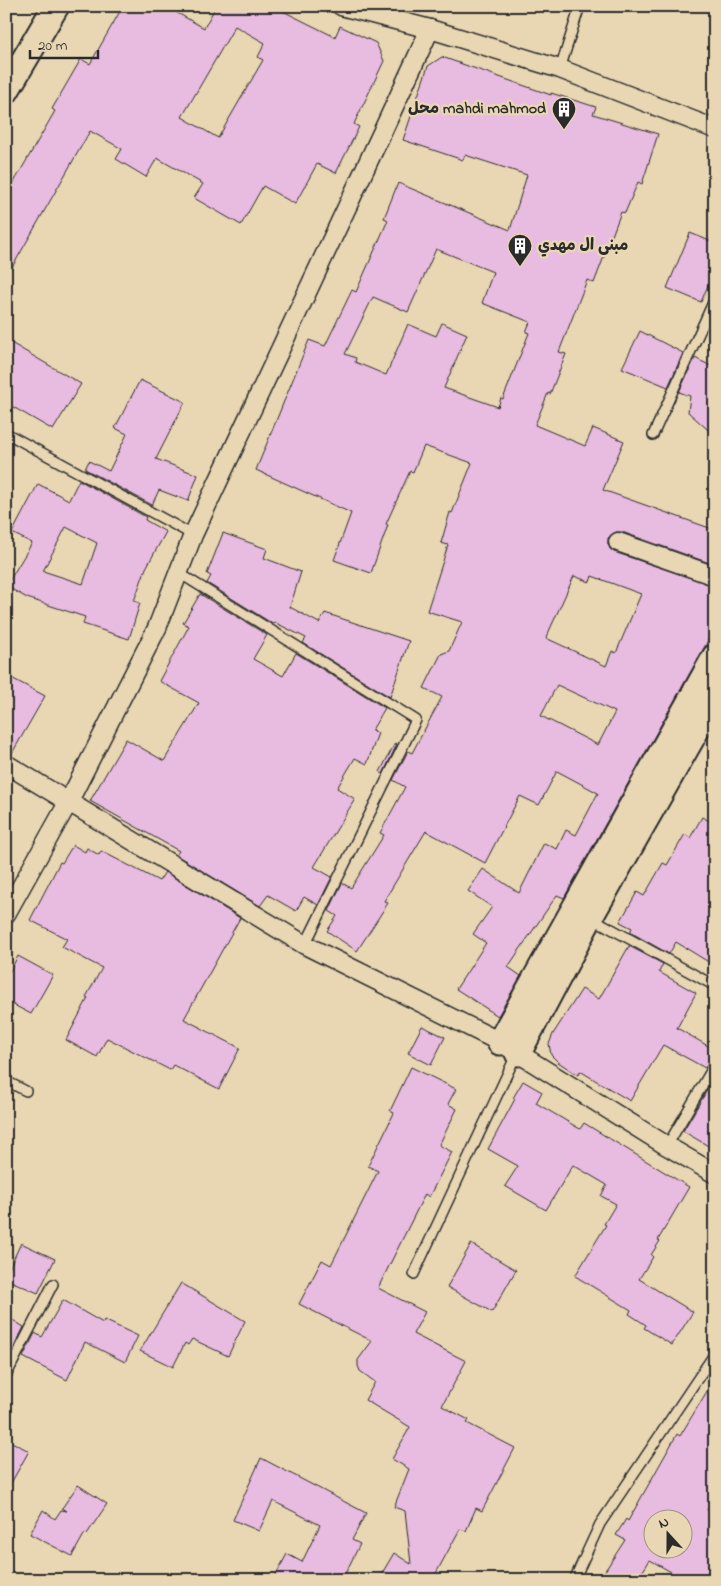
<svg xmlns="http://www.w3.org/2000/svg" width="721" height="1586" font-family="'Indie Flower','Playpen Sans Arabic',sans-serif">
<rect width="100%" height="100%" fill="#e9d7b4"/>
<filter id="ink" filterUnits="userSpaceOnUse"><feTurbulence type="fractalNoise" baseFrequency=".02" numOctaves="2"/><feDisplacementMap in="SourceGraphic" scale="10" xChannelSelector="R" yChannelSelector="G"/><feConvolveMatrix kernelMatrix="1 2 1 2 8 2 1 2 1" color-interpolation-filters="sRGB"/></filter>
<g filter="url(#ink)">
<g fill="#e8bbe0" stroke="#2b2b2b" fill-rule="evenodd">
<path d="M123,6h42l39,22 12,-22h57l62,31 5,-11 36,17 8,18 -30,63 5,3 -23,46 -19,-9 -22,40 -32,-18 -22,39 -47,-27 9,-14 -46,-26 -11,19 -30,-18 6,-10 -32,-18 -84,147v-82l49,-85 -3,-2 29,-50 9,5zM235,26l30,17 -7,14 5,3 -45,78 -36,-21z"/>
<path d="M442,57l109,38v-2l45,14 -3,7 65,20 -16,50 -4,-2 -13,31 -4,-1 -27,71 -7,-3 -28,72 7,2 -16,40 -2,-1 -13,32 50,21 8,-18 31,13 -21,49 112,40v35l-93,-33h-6l-8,6v6l2,5 4,3 101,34v40l-11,22 -140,250 -7,-3 -49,72 13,9 -23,40 -42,-27 30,-46 -13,-9 19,-27 -24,-16 15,-22 36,24 25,-50 13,6 9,-19 10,5 22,-42 -41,-22 -18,34 -19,-9 -35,67 -59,-32 -42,70 4,2 -31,48 -30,-20 10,-15 -8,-5 13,-28 9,5 33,-53 -4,-2 25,-46 -12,-7 15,-29 4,2 30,-56 -18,-9 17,-34 8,-3 13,-29 -35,-11 21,-66 -7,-2 9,-31 2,1 20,-50 -48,-17 -11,26 -3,-1 -24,53 2,1 -17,48 -37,-13 17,-47 -95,-43 53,-130 16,6 27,-56 4,2 32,-72 -4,-2 14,-35 112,47 17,-55 -62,-20 -2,5 -60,-20 25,-74zM436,249l57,23 -11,31 48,19 -4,10 3,1 -26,66 -2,-1 -3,9 -54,-19 23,-54 -25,-11 -6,13 -28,-12 -22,51 -31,-13 1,-4 -11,-4 28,-57 35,15zM574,576l16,6 2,-6 49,18 -25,59 -4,-2 -6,15 -60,-28zM557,685l58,27 -17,33 -57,-29z"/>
<polygon points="690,233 715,243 715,269 701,302 667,288"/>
<polygon points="640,331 683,353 668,387 622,368"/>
<polygon points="6,340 81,384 53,430 6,403"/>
<polygon points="695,358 715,368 715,436 688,412 690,396 679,392"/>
<polygon points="140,380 185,402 156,459 198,475 188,501 159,490 152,505 85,469 89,461 109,471 127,434 115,428"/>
<path d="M79,480l67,37 -1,3 21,12 -20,36 -12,33 6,2 -11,36 -46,-15 2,-7 -58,-19 -21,-12 26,-43 -20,-10 26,-49 31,16zM66,527l31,16 -14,41 -40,-13z"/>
<polygon points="223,533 267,549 264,558 301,572 290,607 319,623 325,613 409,641 390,697 303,643 306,638 274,622 273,624 207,583 211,576 207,574"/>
<polygon points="200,594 267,635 253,659 283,676 296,653 385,708 372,730 378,733 367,764 355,758 337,788 355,799 314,867 332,877 318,905 304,897 296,911 268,895 260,906 176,855 179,851 90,801 126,739 164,761 199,703 159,681 189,626 183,623"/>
<polygon points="6,675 45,696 11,755 6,753"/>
<polygon points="395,743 397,744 383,774 380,772"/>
<polygon points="702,817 715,824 715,966 676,942 669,954 630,932 632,928 620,922 637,892 644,896 663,863 667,865 685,834 690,838"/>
<polygon points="73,845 85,852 87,848 99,855 101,851 159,881 165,872 240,918 184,1019 240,1048 219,1089 173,1065 170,1070 107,1038 97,1057 66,1040 88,998 86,997 102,968 62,947 67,939 30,920 60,862 62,863"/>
<polygon points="629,946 663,964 659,972 696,993 677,1028 715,1050 715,1058 710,1060 705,1068 663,1045 630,1101 580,1071 578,1075 558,1062 551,1055 549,1044 553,1034 582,989 599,999"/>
<polygon points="18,956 53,975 31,1014 6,1001 6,978"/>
<polygon points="422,1026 445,1037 431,1065 408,1053"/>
<polygon points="411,1067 456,1089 448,1104 457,1109 439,1145 452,1152 429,1197 425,1194 378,1288 425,1312 413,1334 466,1361 442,1406 469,1420 467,1423 515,1448 482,1511 476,1508 466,1531 460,1529 434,1577 438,1580 378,1580 394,1553 411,1564 405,1511 394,1507 409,1469 392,1459 410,1427 365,1400 375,1382 360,1371 358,1366 358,1360 372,1341 299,1304 322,1260 331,1265 378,1171 368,1166 394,1113 390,1111"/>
<polygon points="715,1077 715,1150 683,1131"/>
<polygon points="523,1081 542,1092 536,1103 580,1129 584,1123 689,1187 658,1240 660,1241 651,1255 653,1257 639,1279 693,1312 672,1345 644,1328 646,1325 629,1314 631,1310 575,1276 606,1225 604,1224 616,1204 601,1196 607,1185 573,1165 546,1210 505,1186 518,1166 488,1149 515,1099 513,1098"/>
<polygon points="21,1243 55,1259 38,1293 6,1279 6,1275"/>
<polygon points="471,1244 516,1270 492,1312 447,1287"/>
<polygon points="181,1283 245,1321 228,1356 192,1339 188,1345 185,1343 173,1367 140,1351"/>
<polygon points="63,1300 103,1323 104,1320 138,1336 125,1362 85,1342 67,1380 23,1357 35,1333 42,1337"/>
<polygon points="6,1316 24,1327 12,1351 6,1348"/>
<path d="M715,1378v118l-8,14 8,4v66h-30l-35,-20 -13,20h-38l26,-40 -9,-5 10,-16 2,2 49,-87 3,2zM654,1518h30v30h-30z"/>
<polygon points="6,1439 29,1451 6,1492"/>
<polygon points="261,1458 366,1513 352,1540 360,1544 342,1580 273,1580 287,1554 302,1562 320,1525 273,1501 259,1531 233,1520"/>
<polygon points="78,1485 107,1504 87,1534 85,1533 72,1556 30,1534 43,1510 55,1519 61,1510 67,1511 62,1508"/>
</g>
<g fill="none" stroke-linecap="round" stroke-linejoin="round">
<defs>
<g id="lane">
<polyline points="560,69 580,6"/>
<polyline points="6,433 193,535"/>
<polyline points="653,435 715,298"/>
<polyline points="179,573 416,720 305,945"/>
<polyline points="590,917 715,986"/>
<polyline points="6,1081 26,1091"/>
<polyline points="667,1146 715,1064"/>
<polyline points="414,1274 517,1053"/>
<polyline points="6,1376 53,1284"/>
<polyline points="574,1580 600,1524 715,1353"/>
</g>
<g id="street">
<polyline points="341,6 430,29 560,69 715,129"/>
<polyline points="618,542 715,576"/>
<polyline points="6,764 305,945 500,1042 667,1146 715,1174"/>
<polyline points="6,914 69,801 157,628 193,535 386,124 430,29"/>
</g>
<g id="secondary">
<polyline points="6,91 56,6"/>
<polyline points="500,1042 715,657"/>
<polyline points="518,1053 590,917 715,697"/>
</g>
</defs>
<use href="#lane" stroke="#2b2b2b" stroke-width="12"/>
<use href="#street" stroke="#2b2b2b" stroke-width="21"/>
<use href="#secondary" stroke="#2b2b2b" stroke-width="29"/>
<use href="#lane" stroke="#e9d7b4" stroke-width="9"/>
<use href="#street" stroke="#e9d7b4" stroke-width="18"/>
<use href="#secondary" stroke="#e9d7b4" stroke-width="25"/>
</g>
</g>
<defs>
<symbol id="building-pin" viewBox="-11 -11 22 30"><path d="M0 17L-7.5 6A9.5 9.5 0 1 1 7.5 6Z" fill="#2b2b2b" stroke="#e9d7b4"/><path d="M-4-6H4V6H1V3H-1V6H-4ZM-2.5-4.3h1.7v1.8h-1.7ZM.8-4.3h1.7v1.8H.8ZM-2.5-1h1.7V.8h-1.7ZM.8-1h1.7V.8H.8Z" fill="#fff"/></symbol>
</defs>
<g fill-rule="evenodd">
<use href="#building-pin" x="550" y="95" width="28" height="38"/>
<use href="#building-pin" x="506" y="232" width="28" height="38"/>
</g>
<g text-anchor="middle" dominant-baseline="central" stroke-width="4.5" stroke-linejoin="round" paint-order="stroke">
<g font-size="16" font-weight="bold" fill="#2b2b2b" stroke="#e9d7b4" text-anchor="end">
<text x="546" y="109">محل mahdi mahmod</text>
<text x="538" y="246" text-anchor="start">مبنى ال مهدي</text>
</g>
</g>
<rect width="721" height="1586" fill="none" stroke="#e9d7b4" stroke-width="25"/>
<rect x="12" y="12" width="696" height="1561" fill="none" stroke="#2b2b2b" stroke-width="2" filter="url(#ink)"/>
<g transform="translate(668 1534) rotate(339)"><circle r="24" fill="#e9d7b4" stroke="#9d927d"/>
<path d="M0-4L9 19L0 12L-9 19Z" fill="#2b2b2b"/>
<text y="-8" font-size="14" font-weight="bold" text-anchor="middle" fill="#2b2b2b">N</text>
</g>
<path d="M30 50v8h68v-8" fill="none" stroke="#2b2b2b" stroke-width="2.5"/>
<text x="38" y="50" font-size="15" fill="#2b2b2b" stroke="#e9d7b4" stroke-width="4" paint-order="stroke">20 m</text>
</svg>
